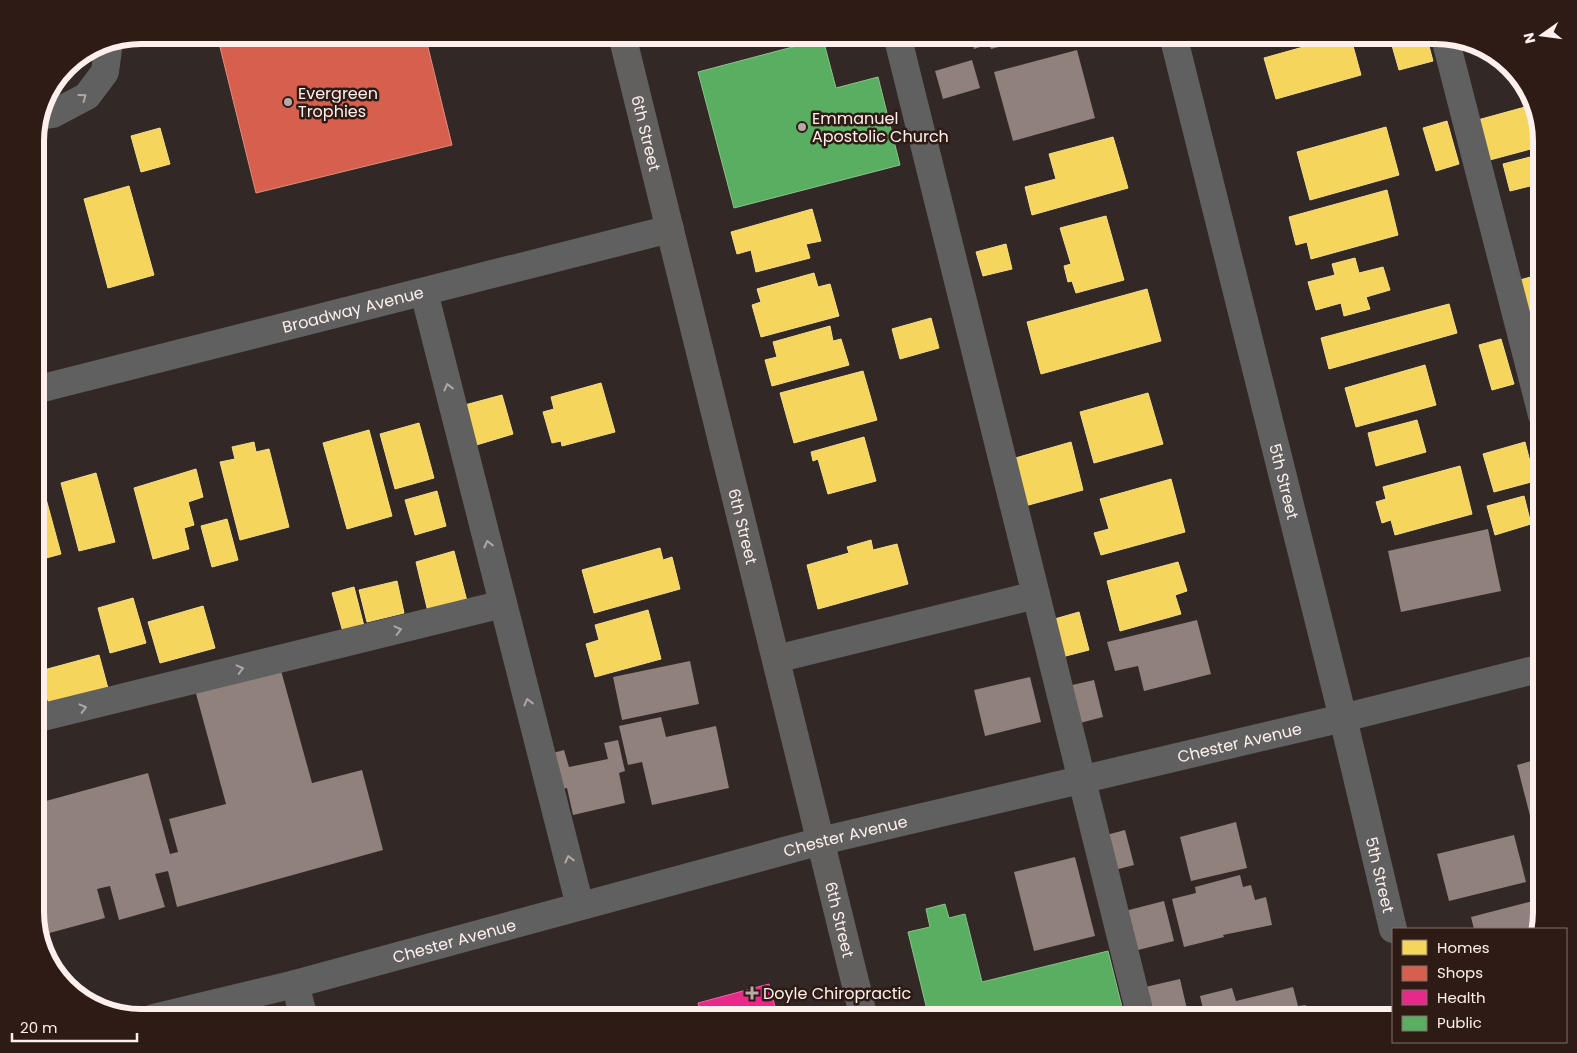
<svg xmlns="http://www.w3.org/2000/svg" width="1577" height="1053" font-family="Poppins,sans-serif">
<rect width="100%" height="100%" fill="#322826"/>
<g fill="#f6d55c" stroke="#f8dd87">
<polygon points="1346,35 1350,35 1361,75 1276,99 1264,58"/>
<polygon points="1389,35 1426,35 1433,61 1399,70"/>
<polygon points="1525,107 1528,118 1536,116 1542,146 1486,161 1474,121"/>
<polygon points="1447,121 1459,164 1436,171 1423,128"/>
<polygon points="1386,127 1399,175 1310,200 1297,152"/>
<polygon points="160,128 170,164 141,172 131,136"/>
<polygon points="1113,137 1128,188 1032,215 1025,187 1056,179 1049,154"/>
<polygon points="1542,154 1542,183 1510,191 1503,164"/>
<polygon points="129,186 154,275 108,288 84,199"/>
<polygon points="1387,190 1398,235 1311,259 1307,242 1296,245 1289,217"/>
<polygon points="812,209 821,241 806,244 810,258 756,272 751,250 737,254 731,232"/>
<polygon points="1106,216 1124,280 1076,293 1072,281 1068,282 1064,266 1071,264 1060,228"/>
<polygon points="1006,244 1012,269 983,276 976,252"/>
<polygon points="1355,258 1359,273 1383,267 1390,290 1366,297 1370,309 1344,316 1341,303 1316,310 1308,282 1335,275 1332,264"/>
<polygon points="814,273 818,287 830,284 839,316 761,337 752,305 761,302 757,289"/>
<polygon points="1542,274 1542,324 1539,312 1525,316 1516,281"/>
<polygon points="1147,289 1161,341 1041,374 1027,322"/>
<polygon points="1449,304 1457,333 1329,369 1321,338"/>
<polygon points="931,318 939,348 900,359 892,329"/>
<polygon points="830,326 833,341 841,339 849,365 772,386 765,360 777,357 773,342"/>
<polygon points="1501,339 1514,384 1492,390 1479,345"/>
<polygon points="1425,365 1436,405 1356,427 1345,388"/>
<polygon points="863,371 877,420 794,443 780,393"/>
<polygon points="601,383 615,432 562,446 561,441 552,443 543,412 554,409 551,397"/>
<polygon points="1148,393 1163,444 1094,463 1080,412"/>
<polygon points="502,395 513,434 473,446 461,406"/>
<polygon points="1417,420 1426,452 1376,466 1368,433"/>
<polygon points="419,423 434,478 395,489 380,434"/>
<polygon points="369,430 392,516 347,529 323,443"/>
<polygon points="864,437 876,481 828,494 818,459 813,461 811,452"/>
<polygon points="254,442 256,452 269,449 289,527 240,540 220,462 235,459 232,447"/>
<polygon points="1071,442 1083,490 1025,506 1012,459"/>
<polygon points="1525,442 1535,481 1494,492 1483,454"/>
<polygon points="1460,466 1472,514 1395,535 1391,520 1382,523 1376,502 1386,499 1383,487"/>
<polygon points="196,469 203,497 188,502 194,525 184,528 189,549 153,559 134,488"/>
<polygon points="96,473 115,542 79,551 61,483"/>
<polygon points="1171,479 1185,532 1101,555 1094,533 1109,529 1100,499"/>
<polygon points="42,484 61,554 35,561 35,486"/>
<polygon points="437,491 446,526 415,535 405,500"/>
<polygon points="1524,496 1531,524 1495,535 1487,506"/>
<polygon points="227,519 238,560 212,567 201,526"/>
<polygon points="871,540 873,550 897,544 908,584 818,609 807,565 849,553 847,547"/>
<polygon points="660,548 663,560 672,557 680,589 594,613 582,570"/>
<polygon points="454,551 468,605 429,616 416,562"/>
<polygon points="1178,562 1187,591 1175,595 1181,614 1120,631 1107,581"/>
<polygon points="397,581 404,613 367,622 359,590"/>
<polygon points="354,587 364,626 343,632 332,593"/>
<polygon points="133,598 146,643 110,653 98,608"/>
<polygon points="203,606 215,648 160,663 148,622"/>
<polygon points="648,610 661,659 595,677 586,644 599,640 595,625"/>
<polygon points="1079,612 1089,650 1062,657 1051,620"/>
<polygon points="99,655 109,692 50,708 40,671"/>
</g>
<polygon fill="#d6604d" stroke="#e28b7c" points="217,35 425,35 452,145 256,193"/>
<polygon fill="#e7298a" stroke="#ee64a7" points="769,984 778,1018 701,1018 698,1003"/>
<g fill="#5aae61" stroke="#8bc28a">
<polygon points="823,39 836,88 878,77 900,165 734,208 698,72"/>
<polygon points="945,904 949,918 965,914 982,982 1108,951 1122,1007 1079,1018 929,1018 908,932 930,927 926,909"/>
</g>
<g fill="#91817c">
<polygon points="906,35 938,35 939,38 909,46"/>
<polygon points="970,35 1041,35 1041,36 991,49 989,44 974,49"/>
<polygon points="1077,50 1095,118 1013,141 994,72"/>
<polygon points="972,60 980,88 943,99 935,71"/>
<polygon points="1488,529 1501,591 1401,612 1388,551"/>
<polygon points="1197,620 1211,674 1144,691 1138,666 1115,671 1107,642"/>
<polygon points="690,661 699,704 622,720 613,677"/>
<polygon points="280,667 312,783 362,770 383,850 177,907 168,871 155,874 165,907 119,920 110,886 97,889 105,918 42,935 41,928 38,929 35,919 35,804 148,773 170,854 178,852 169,819 226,804 195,690"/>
<polygon points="1030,677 1041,722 985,736 974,690"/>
<polygon points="1094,680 1103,717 1076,724 1068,686"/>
<polygon points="661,717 666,737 716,726 729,788 652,805 642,762 628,765 619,726"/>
<polygon points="618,740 625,771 619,773 625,803 573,815 567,788 557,790 549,754 564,750 569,767 608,759 604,743"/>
<polygon points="1542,758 1542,846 1538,847 1517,765"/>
<polygon points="1236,822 1247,868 1191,881 1180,837"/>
<polygon points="1125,830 1134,865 1107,872 1099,837"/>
<polygon points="1514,835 1526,882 1449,901 1437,854"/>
<polygon points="1075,857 1095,936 1034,951 1014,872"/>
<polygon points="1240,875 1243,887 1251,885 1255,900 1266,897 1272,925 1223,935 1224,937 1184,947 1172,899 1196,893 1195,887"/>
<polygon points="1537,900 1541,917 1537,929 1474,929 1471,917"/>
<polygon points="1164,901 1174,941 1134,951 1125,911"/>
<polygon points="1180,979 1189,1018 1149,1018 1141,988"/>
<polygon points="1293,987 1298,1006 1306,1005 1309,1018 1205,1018 1200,996 1232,988 1236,1001"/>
</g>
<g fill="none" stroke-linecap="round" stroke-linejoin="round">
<g stroke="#5f605f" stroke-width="28">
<polyline points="897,35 1141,1018"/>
<path id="s1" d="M1173,35l170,683 50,211"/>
<polyline points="1445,38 1542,415"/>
<polyline points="39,116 53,114 87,96 105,72 109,41"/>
<polyline points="424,292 580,906"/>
<path id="s2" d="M35,390l635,-161"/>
<polyline points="776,659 1036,595"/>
<polyline points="35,719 503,604"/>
<polyline points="295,984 304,1018"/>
<path id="s3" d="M153,1018l142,-34 526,-143 522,-123 199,-50"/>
</g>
<path stroke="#61605e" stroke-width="28" id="s4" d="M622,35l242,983"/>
</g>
<defs><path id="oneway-chevron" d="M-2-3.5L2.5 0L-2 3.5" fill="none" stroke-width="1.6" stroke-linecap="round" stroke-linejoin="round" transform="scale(1.25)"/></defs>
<g stroke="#aea8a5">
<use href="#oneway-chevron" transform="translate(83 97) rotate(-36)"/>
<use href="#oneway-chevron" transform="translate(448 387) rotate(-104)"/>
<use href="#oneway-chevron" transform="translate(488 544) rotate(-104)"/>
<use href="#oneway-chevron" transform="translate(398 630) rotate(-14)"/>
<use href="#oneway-chevron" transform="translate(240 669) rotate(-14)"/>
<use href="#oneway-chevron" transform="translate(528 702) rotate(-104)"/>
<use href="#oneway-chevron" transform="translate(83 708) rotate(-14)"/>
<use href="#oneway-chevron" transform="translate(569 859) rotate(-104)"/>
</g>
<g fill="#b6a9a6" stroke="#2e1b16" stroke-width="2">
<circle cx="288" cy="102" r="5"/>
<circle cx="802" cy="127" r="5"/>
<path d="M749.5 985.5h5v5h5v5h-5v5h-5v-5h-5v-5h5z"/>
</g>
<g text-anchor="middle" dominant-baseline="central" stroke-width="5" stroke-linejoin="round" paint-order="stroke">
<g font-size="16" fill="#fdefeb" stroke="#2e1b16" text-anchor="start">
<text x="298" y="93">Evergreen<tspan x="298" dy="18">Trophies</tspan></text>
<text x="812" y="118">Emmanuel<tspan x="812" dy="18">Apostolic Church</tspan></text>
<text x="763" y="993">Doyle Chiropractic</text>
</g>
<g font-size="16" fill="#fdefeb" stroke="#2e1b16">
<text stroke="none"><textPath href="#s4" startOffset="101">6th Street</textPath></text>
<text stroke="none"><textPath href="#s2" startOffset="328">Broadway Avenue</textPath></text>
<text stroke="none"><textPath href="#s1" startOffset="460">5th Street</textPath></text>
<text stroke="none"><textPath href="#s4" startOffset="506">6th Street</textPath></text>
<text stroke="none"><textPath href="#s3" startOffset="1121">Chester Avenue</textPath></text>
<text stroke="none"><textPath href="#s3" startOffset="716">Chester Avenue</textPath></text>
<text stroke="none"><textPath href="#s1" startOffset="865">5th Street</textPath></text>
<text stroke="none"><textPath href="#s4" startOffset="911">6th Street</textPath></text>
<text stroke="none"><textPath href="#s3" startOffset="311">Chester Avenue</textPath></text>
</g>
</g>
<path d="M0 0H1577V1053H0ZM141 44H1436A97 97 0 0 1 1533 141V912A97 97 0 0 1 1436 1009H141A97 97 0 0 1 44 912V141A97 97 0 0 1 141 44Z" fill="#2e1b16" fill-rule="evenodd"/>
<path fill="none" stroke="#fdefeb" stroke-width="6" d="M141 44H1436A97 97 0 0 1 1533 141V912A97 97 0 0 1 1436 1009H141A97 97 0 0 1 44 912V141A97 97 0 0 1 141 44Z"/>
<rect x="1392" y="928" width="175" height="115" fill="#2e1b16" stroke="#81706b"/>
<rect x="1402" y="940" width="25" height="15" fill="#f6d55c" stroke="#81706b"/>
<text x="1437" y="953" font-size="15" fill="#fdefeb">Homes</text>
<rect x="1402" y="966" width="25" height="15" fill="#d6604d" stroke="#81706b"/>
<text x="1437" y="978" font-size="15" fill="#fdefeb">Shops</text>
<rect x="1402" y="990" width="25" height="15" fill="#e7298a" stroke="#81706b"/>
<text x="1437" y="1003" font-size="15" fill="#fdefeb">Health</text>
<rect x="1402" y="1016" width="25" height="15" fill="#5aae61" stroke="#81706b"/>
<text x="1437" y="1028" font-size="15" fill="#fdefeb">Public</text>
<g transform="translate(1542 35) rotate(256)" stroke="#2e1b16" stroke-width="4" paint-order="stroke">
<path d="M0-4L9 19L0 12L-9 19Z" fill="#fdefeb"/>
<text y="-8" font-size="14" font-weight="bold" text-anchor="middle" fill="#fdefeb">N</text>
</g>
<path d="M12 1033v8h125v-8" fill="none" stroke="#fdefeb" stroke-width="2.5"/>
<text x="20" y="1033" font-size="15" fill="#fdefeb" stroke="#2e1b16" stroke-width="4" paint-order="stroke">20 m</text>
</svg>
